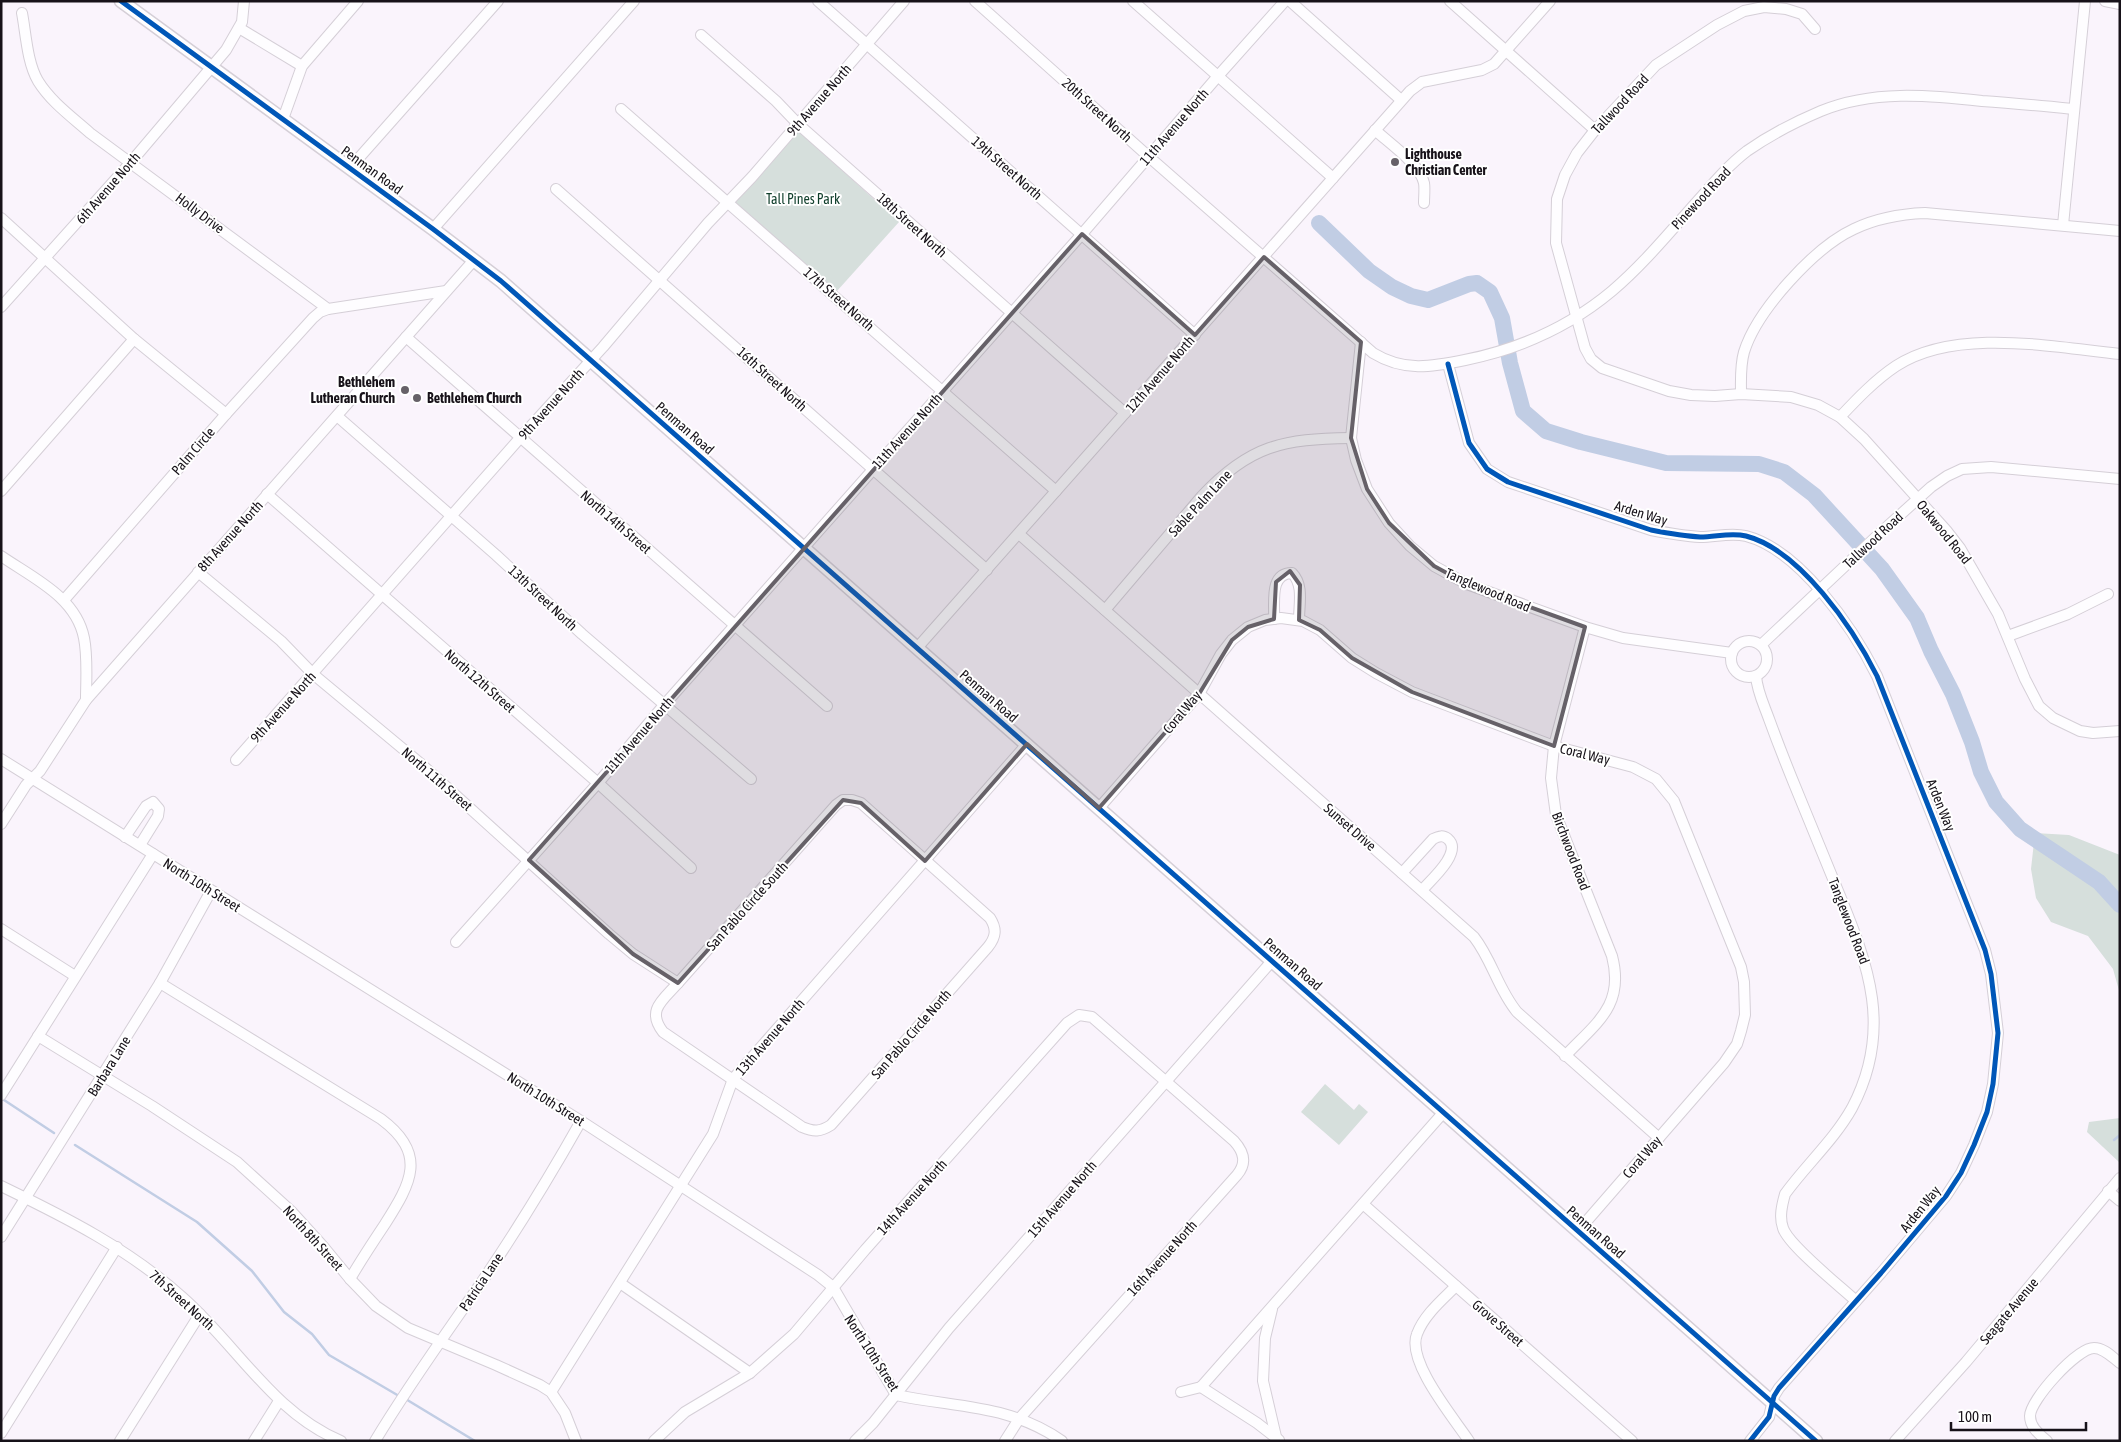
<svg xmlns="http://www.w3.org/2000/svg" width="2121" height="1442" font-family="'Asap Condensed',sans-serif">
<rect width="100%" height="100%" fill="#faf4fc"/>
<g fill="#d6dfdc">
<polygon points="799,131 899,222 837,291 734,202"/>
<polygon points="2035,833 2069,835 2120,855 2120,994 2113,969 2088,936 2051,922 2036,898 2031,869"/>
<polygon points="1325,1084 1354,1110 1359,1104 1368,1112 1339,1145 1301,1112"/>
<polygon points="2120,1118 2120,1163 2087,1132 2089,1122"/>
</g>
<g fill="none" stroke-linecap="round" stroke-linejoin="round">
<g stroke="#c1cde4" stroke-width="2.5">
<polyline points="1,1098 54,1133"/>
<polyline points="2114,1140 2120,1135"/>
<polyline points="75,1145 197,1222 252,1271 284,1312 312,1334 329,1355 399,1396"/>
<polyline points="404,1398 475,1441"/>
</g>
<polyline stroke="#c1cde4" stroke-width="16" points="1319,223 1369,271 1392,287 1411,296 1428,300 1469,284 1477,283 1490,292 1502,318 1510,363 1523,411 1546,431 1581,442 1666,463 1759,464 1784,472 1814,495 1882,569 1917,618 1931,651 1953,694 1972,742 1981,772 1996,802 2020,829 2099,882 2120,905"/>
<defs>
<g id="minor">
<polyline points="818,1 1195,335"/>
<path d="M975,1l173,155 225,197c31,19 58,14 92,7 54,-11 104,-33 147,-69 33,-28 61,-63 90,-95 14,-16 28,-32 45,-45 23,-16 48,-29 74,-40 51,-21 107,-16 161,-10 30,2 61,5 91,8"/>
<polyline points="1133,1 1333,178"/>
<polyline points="1290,1 1401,100"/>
<polyline points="1450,1 1595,130"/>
<polyline points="2105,1 2120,4"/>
<path d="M22,13c4,21 5,49 16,68 13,21 34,36 52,52l238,176 118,-18"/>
<polyline points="239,28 302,66"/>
<polyline points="1815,29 1802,14 1786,9 1764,7 1744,11 1717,25 1656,65 1595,130 1577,153 1565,175 1557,199 1556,243 1585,348 1591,359 1602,368 1669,391 1691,395 1715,396 1741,394 1791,397 1818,405 1840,417 1864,439 1946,530 1960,548 1998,614 2025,679 2039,706 2053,718 2080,731 2093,733 2120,731"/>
<polyline points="701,35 776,101 798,124 1125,413"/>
<polyline points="621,109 1056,491"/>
<polyline points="283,119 302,66 358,1"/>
<path d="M1375,130c14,13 45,34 49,53 1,6 0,13 0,20"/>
<polyline points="350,168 498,1"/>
<polyline points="556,189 987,570"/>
<polyline points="1,218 134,339 226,414"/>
<polyline points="2063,225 2085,1"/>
<polyline points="433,229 634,1"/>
<polyline points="1,307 131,162 226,50 242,22 244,1"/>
<polyline points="406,337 827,706"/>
<polyline points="1361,342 1351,438 1356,460 1367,489 1389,523 1410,546 1434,566 1467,584 1585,627 1623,638 1732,653"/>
<path d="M1448,364l21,79 18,26 21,13 143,48c16,3 33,6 49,7 16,0 31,-5 46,-1 54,14 107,92 131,140l108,274 6,24 7,59 -5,51 -6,28 -13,33 -13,28 -15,23 -65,77 -102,115 -5,8 -5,21 -19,24"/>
<path d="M1741,394c0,-14 -1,-28 3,-42 13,-42 71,-105 110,-123 23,-11 45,-15 71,-16l195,18"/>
<polyline points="337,416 496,555 582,634 751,779"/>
<path d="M1840,417c17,-18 35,-37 56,-51 60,-39 156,-19 224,-12"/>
<polyline points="1,491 134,339"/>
<polyline points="267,494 598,783 691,868"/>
<path d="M1019,534l455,403c18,23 24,52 43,75l142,126"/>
<path d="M1,556c32,22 75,41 83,82 4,20 2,42 2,62"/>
<polyline points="198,572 281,641 313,674 420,763 609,934 633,954 678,983"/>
<polyline points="64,600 226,414 313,318 320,312 328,309"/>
<path d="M1105,610l97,-114c48,-51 81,-57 149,-58"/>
<path d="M1274,619c1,-16 -5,-46 18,-46 12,12 7,31 7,47"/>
<polyline points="2008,636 2068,614 2108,594"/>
<circle cx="1749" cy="659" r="18"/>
<polyline points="1761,645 1880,533 1931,487 1947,476 1962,469 1991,467 2120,479"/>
<polyline points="917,648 1410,91 1422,82 1482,70 1494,64 1550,1"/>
<path d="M1756,676c1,15 8,29 13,43 8,22 17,45 26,67 14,35 29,70 43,105 31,75 55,139 14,217 -18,32 -46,57 -67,86 -3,11 -6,23 -2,34 5,17 58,59 73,73"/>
<path d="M1,759l580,362 237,154 15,12 63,108c61,13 113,9 166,46"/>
<polyline points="236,760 520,438 603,347 708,223 752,177 904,1"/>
<path d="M843,800h9l9,3 129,115c7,11 6,19 -2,29l-157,178c-11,7 -17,7 -29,2l-139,-95c-17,-22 0,-32 15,-49l158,-178z"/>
<polyline points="1099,808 1199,694 1221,654 1232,640 1248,627 1265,620 1281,618 1303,621 1320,630 1352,658 1376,673 1412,692 1554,746 1633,767 1656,779 1674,801 1741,967 1744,982 1745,1015 1741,1031 1737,1044 1724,1063 1578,1231"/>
<polyline points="1,824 26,785 40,771 86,700 474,260"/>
<polyline points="125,837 146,806 153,802 159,809 158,816 140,845"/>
<path d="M1402,873l31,-34c6,-3 10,-4 15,0 15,13 -17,41 -26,51"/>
<polyline points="1,929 75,976"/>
<polyline points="456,942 598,783 665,704 1082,234 1218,76 1285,1"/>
<path d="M160,983l221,136c47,35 30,64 4,105 -12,18 -24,36 -35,55"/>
<polyline points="38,1036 152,1106 237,1162 292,1212 322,1245 350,1279 376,1306 408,1328 496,1365 540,1385 551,1392 565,1413 576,1441"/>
<path d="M1565,1056c31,-33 60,-50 47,-100l-56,-141 -5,-37 3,-32 31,-119"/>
<polyline points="1,1095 153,854"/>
<path d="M1,1186c64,31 128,63 181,111 54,47 91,116 159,144"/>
<polyline points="2108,1191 2120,1201"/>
<polyline points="1363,1204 1632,1441"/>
<polyline points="1,1237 160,983 211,891"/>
<polyline points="620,1283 750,1373"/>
<path d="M1456,1286c-14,14 -32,29 -39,48 -11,27 36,83 52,107"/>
<polyline points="1272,1309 1265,1338 1263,1381 1277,1441"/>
<polyline points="1201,1387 1443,1113"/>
<polyline points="1201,1387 1257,1423 1279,1440"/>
<polyline points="551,1392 713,1134 733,1079 1027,744"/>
<polyline points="1181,1392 1201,1387"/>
<polyline points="1,1433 117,1247"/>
<polyline points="120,1441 200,1314"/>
<polyline points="254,1441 279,1401"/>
<path d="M375,1441c33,-55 70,-106 106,-158 36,-53 69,-107 100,-162"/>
<path d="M654,1441l31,-29 65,-39 44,-39 71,-84 202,-227 12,-8 13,2 142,124c10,11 13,22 3,34l-218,244 -14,22"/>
<polyline points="855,1441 873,1423 949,1328 1272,961"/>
<polyline points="1895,1441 1966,1362 2120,1178"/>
<path d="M2047,1441c-8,-7 -17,-14 -17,-25 0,-16 47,-68 64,-68 10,0 18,9 26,15"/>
</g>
<polyline id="tertiary" points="121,1 433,229 501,281 1816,1441"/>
</defs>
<use href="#minor" stroke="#d5cfd7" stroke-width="12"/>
<use href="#tertiary" stroke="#d5cfd7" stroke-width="15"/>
<use href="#minor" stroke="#fefdff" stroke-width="10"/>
<use href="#tertiary" stroke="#fefdff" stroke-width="12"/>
<defs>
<g id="cycleway">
<polyline points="121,1 433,229 501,281 1816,1441"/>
<path d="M1448,364l21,79 18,26 21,13 143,48c16,3 33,6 49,7 16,0 31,-5 46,-1 54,14 107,92 131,140l108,274 6,24 7,59 -5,51 -6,28 -13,33 -13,28 -15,23 -65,77 -102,115 -5,8 -5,21 -19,24"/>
</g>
</defs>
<use href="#cycleway" stroke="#fff" stroke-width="8"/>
<use href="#cycleway" stroke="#0057b8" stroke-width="5"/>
</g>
<path fill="#666168" fill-opacity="0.2" stroke="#666168" stroke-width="4" stroke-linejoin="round" d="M1082,234l113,101 69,-78 97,85 -10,96 16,51 22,34 45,43 33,18 118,43 -31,119 -142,-54 -60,-34 -32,-28 -21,-10 1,-35 -10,-14 -14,11 -2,37 -26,8 -16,13 -33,54 -100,114 -72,-64 -102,117 -64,-58 -18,-3 -165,183 -45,-29 -104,-94z"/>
<g fill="#666168" stroke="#fff" stroke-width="2">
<circle cx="1395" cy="162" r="5"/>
<circle cx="405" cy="390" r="5"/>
<circle cx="417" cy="398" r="5"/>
</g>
<g text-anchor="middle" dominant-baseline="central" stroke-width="4" stroke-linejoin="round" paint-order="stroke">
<g font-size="14" fill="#171219" stroke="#fff">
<text transform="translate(819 100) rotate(-49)">9th Avenue North</text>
<text transform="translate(1620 104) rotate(-47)">Tallwood Road</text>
<text transform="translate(1097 110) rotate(42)">20th Street North</text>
<text transform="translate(1174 127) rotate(-49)">11th Avenue North</text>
<text transform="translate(1007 168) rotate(41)">19th Street North</text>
<text transform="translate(372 170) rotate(36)">Penman Road</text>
<text transform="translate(108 188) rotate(-49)">6th Avenue North</text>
<text transform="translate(1701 198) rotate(-47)">Pinewood Road</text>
<text transform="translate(200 213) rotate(37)">Holly Drive</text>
<text transform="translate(912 225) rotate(42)">18th Street North</text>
<text transform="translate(839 299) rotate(41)">17th Street North</text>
<text transform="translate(1160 374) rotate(-49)">12th Avenue North</text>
<text transform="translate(772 379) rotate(42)">16th Street North</text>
<text transform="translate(551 404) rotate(-48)">9th Avenue North</text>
<text transform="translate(685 428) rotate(41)">Penman Road</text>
<text transform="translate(907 431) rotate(-48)">11th Avenue North</text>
<text transform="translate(193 451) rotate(-49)">Palm Circle</text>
<text transform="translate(1200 503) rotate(-47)">Sable Palm Lane</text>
<text transform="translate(1641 513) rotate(17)">Arden Way</text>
<text transform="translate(616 522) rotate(41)">North 14th Street</text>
<text transform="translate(1944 532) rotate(51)">Oakwood Road</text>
<text transform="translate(230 536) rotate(-48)">8th Avenue North</text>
<text transform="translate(1873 540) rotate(-43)">Tallwood Road</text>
<text transform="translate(1488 590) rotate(23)">Tanglewood Road</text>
<text transform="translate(543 598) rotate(43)">13th Street North</text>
<text transform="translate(480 681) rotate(41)">North 12th Street</text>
<text transform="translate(989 696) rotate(41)">Penman Road</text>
<text transform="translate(283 707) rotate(-48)">9th Avenue North</text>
<text transform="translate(1182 712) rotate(-50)">Coral Way</text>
<text transform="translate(639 735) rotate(-49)">11th Avenue North</text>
<text transform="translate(1585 754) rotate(14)">Coral Way</text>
<text transform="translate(437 779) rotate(41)">North 11th Street</text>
<text transform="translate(1941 805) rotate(68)">Arden Way</text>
<text transform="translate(1350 827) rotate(41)">Sunset Drive</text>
<text transform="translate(1571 851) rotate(69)">Birchwood Road</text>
<text transform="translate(202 885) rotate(32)">North 10th Street</text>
<text transform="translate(747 906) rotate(-48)">San Pablo Circle South</text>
<text transform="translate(1849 921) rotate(69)">Tanglewood Road</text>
<text transform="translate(1293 964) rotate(41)">Penman Road</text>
<text transform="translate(911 1034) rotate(-49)">San Pablo Circle North</text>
<text transform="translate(770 1037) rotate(-49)">13th Avenue North</text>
<text transform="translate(109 1066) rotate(-58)">Barbara Lane</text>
<text transform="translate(546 1099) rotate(32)">North 10th Street</text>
<text transform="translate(1642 1157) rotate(-49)">Coral Way</text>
<text transform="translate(912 1197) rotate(-48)">14th Avenue North</text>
<text transform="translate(1062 1199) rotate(-49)">15th Avenue North</text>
<text transform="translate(1920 1209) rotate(-51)">Arden Way</text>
<text transform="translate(1596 1232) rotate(41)">Penman Road</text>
<text transform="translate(313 1238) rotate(48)">North 8th Street</text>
<text transform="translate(1162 1258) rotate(-48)">16th Avenue North</text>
<text transform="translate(481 1282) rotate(-56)">Patricia Lane</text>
<text transform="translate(182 1300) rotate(42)">7th Street North</text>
<text transform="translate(2009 1311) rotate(-50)">Seagate Avenue</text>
<text transform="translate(1498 1323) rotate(41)">Grove Street</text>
<text transform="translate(872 1353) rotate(57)">North 10th Street</text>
</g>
<g font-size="14" font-weight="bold" fill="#171219" stroke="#fff" text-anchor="start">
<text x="1405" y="154">Lighthouse<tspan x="1405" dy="16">Christian Center</tspan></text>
<text x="395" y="382" text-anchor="end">Bethlehem<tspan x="395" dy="16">Lutheran Church</tspan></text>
<text x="427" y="398">Bethlehem Church</text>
</g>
<g font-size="14" fill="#0f3e2b" stroke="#fff">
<text x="803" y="199">Tall Pines Park</text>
</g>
</g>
<rect width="2121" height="1442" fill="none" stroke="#171219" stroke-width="5"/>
<path d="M1951 1422v8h135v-8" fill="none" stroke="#171219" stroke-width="2.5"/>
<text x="1958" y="1422" font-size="15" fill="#171219" stroke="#ffffff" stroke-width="4" paint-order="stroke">100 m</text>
</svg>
